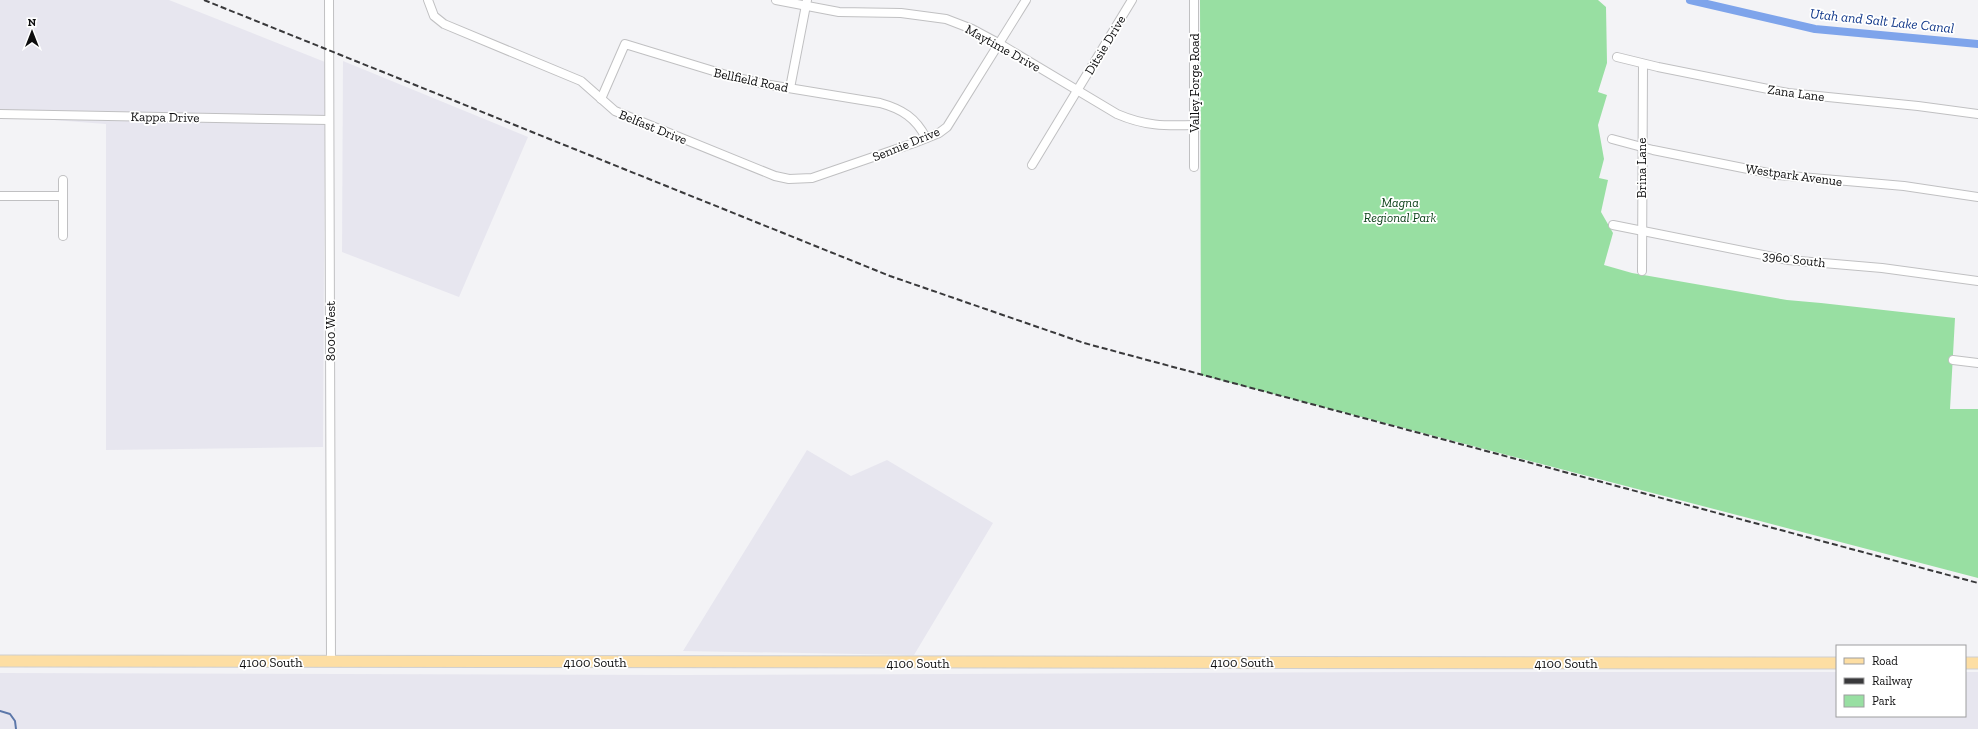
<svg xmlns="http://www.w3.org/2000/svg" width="1978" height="729" font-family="'Zilla Slab',serif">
<rect width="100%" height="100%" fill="#f3f3f6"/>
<g fill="#e7e6ef">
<polygon points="0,0 169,0 325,62 323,447 106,450 106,124 0,116"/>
<polygon points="343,61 528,137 459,297 342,252"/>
<polygon points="807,450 851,476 887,460 993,523 914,655 683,651"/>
<polygon points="1418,672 1837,672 1837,716 1965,716 1965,672 1978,672 1978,729 0,729 0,673 683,675"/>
</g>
<polygon fill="#98dfa2" points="1200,0 1598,0 1606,7 1607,63 1598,92 1607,95 1598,125 1604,159 1599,178 1608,180 1601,212 1613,233 1604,265 1632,273 1787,300 1821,303 1955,318 1950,409 1978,409 1978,578 1201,375"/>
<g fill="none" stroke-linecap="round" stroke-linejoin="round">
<polyline stroke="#5c77a9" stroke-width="2" points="0,711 10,714 15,721 16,729"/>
<polyline stroke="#7ea4eb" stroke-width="8" points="1690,0 1815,29 1978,44"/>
<defs>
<g id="minor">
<polyline points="329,0 331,662"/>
<polyline points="428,0 434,16 444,24 581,81 615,111 775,176 789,179 812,178 914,143 939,133 947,127 1026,0"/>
<path d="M776,0l63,12 62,1 45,6 26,10 28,15 117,70c28,12 47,12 77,11"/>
<polyline points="1194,0 1194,167"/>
<polyline points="1617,57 1658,67 1788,93 1918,106 1978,114"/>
<polyline points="790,88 807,0"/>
<path d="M601,99l24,-55 108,33 31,7 116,19c22,6 36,15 46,35"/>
<polyline points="0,114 329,120"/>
<polyline points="1612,139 1653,150 1778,175 1904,186 1978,197"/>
<polyline points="1032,165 1132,0"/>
<polyline points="0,196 63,196"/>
<polyline points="1613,225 1788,260 1882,268 1978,281"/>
<polyline points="63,236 63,180"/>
<polyline points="1642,271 1643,64"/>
<polyline points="1953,360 1978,363"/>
</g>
<g id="major">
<polyline points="0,661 1837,663"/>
<polyline points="1965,663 1978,663"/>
</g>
</defs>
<use href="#minor" stroke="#c0c0c2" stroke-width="10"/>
<use href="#major" stroke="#cfcfcf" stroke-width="13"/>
<use href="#minor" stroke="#fff" stroke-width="8"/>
<use href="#major" stroke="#fddea3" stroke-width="11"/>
<polyline stroke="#39393b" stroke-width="2" stroke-dasharray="6 3" stroke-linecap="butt" points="204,0 890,276 1084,343 1978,583"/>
</g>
<g text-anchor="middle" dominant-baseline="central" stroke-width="3.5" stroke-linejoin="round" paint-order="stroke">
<g font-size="13" fill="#0d0d0e" stroke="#fff">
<text transform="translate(1105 45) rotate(-59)">Ditsie Drive</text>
<text transform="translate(1003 48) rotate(29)">Maytime Drive</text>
<text transform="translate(751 80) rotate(12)">Bellfield Road</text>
<text transform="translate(1194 83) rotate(-90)">Valley Forge Road</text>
<text transform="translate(1796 93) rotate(8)">Zana Lane</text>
<text transform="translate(165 117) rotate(1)">Kappa Drive</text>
<text transform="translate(653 127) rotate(22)">Belfast Drive</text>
<text transform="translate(906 144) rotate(-22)">Sennie Drive</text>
<text transform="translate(1641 168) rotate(-90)">Brina Lane</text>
<text transform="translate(1794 175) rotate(8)">Westpark Avenue</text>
<text transform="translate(1794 259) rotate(7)">3960 South</text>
<text transform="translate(330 331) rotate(-90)">8000 West</text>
<text x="271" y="662">4100 South</text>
<text x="595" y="662">4100 South</text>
<text x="1242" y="662">4100 South</text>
<text x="918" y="663">4100 South</text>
<text x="1566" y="663">4100 South</text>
</g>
<g font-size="13" font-style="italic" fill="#0e431b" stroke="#fff">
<text x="1400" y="202">Magna<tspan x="1400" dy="15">Regional Park</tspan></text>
</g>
<g font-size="14" font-style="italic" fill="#11388a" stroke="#fff">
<text transform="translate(1882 21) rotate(6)">Utah and Salt Lake Canal</text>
</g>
</g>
<rect x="1836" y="645" width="130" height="72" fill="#ffffff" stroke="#9e9e9f"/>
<rect x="1844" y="658" width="20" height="6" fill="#fddea3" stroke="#9e9e9f"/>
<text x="1872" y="665" font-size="12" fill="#0d0d0e">Road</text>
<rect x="1844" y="678" width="20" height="6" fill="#39393b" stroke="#9e9e9f"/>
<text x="1872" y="685" font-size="12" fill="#0d0d0e">Railway</text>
<rect x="1844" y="695" width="20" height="12" fill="#98dfa2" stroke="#9e9e9f"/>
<text x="1872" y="705" font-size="12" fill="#0d0d0e">Park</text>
<g transform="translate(32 32)" stroke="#ffffff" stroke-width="3" paint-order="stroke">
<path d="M0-3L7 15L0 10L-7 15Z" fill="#0d0d0e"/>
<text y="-6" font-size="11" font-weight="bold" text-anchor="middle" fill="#0d0d0e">N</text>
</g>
</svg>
